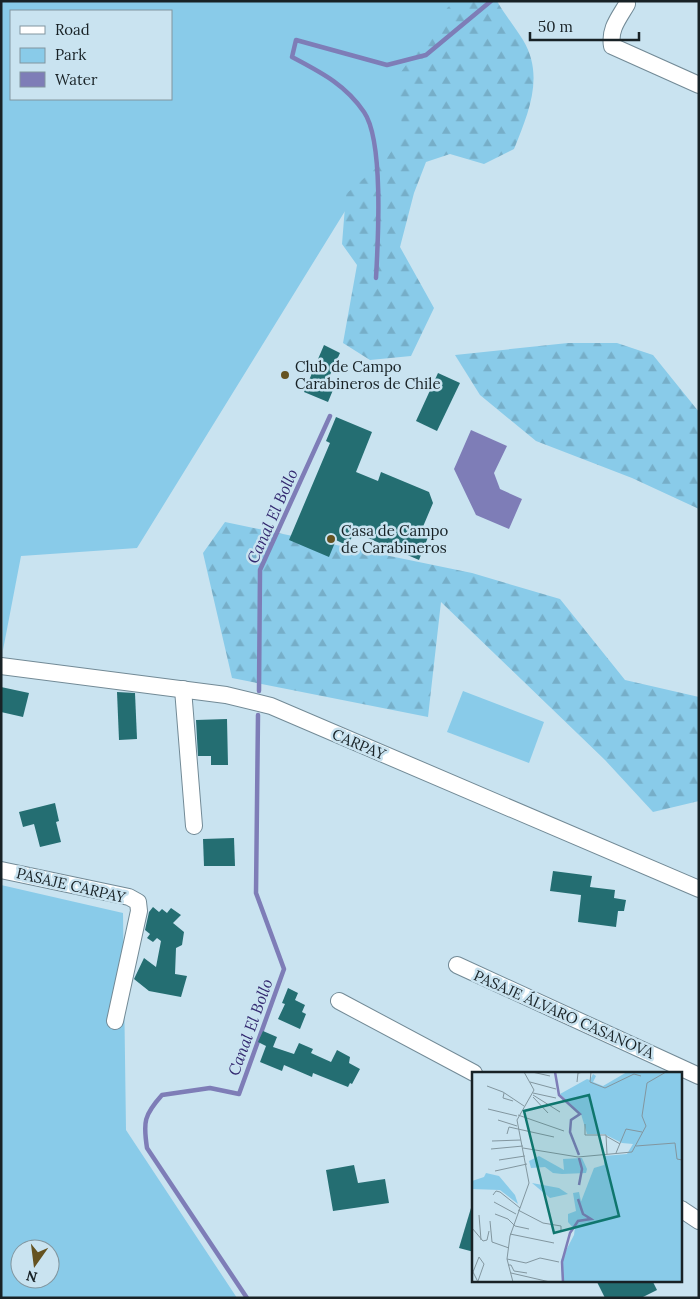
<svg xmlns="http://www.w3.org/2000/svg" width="700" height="1299" font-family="Lora,serif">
<defs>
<pattern id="forest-firs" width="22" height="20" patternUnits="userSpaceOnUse" patternTransform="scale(1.25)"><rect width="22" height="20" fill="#89cbe9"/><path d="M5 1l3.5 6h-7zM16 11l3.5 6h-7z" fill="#76aec8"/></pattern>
</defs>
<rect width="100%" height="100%" fill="#c9e3f0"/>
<g fill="#89cbe9" fill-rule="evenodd">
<path d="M1,1h473l-60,152 -64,50 -213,345 -116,8 -18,94zM11,11h160v88h-160z"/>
<polygon points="463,691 544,722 529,763 447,732"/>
<path d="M1,885l122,28 3,217 111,168h-236zM20,1249h30v30h-30z"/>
</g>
<g fill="url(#forest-firs)">
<path d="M461,1h36c8,14 18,26 26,39 22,36 5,74 -9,109l-30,15 -34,-10 -24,8 -12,31 -14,54 34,61 -23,48 -41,4 -27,-17 14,-78 -15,-21 4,-50 40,-35 17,-25 -7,-55 52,-72z"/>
<polygon points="568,343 617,343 653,355 699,412 699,509 632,478 536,441 480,395 455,355"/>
<polygon points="225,522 472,573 560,599 625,680 699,697 699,801 653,812 605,760 441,602 428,717 232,678 203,553"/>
</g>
<polygon fill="#7e7db7" points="471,430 507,446 494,473 500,489 522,499 509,529 476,515 454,469"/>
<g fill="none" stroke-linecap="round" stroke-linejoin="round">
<g stroke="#7e7db7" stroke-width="4.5">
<path d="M376,278c2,-36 8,-137 -12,-166 -19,-28 -44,-40 -72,-55l4,-17 91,25 39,-10 65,-54"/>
<polyline points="259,691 260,570 330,416"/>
<path d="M247,1298l-100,-150c-4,-26 -3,-33 15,-53l48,-7 29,6 45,-125 -28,-76 2,-178"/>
</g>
</g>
<g fill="#246e72">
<polygon points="324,345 340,353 325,386 333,390 328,402 304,392"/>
<polygon points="438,373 460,383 437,431 416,421"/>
<polygon points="336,417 372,432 356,472 378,481 381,472 429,492 433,503 422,529 430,532 419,560 354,532 348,546 336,540 329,557 289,540 330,443 326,441"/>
<polygon points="1,687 29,693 23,717 1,712"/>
<polygon points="117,692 135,693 137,739 119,740"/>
<polygon points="227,719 228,765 211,765 211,756 198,756 196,720"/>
<polygon points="55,803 59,821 56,822 61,842 40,847 34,824 23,827 19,812"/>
<polygon points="234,838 235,866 204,866 203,839"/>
<polygon points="553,871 592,876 590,887 615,890 614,898 626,900 624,911 618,911 616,927 578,922 581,895 550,891"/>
<polygon points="153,907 159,912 162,909 167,913 171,908 181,915 173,923 184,932 182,945 176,948 175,974 187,976 181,997 149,991 134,979 144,958 156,967 161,941 157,938 153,942 147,938 150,934 145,930 149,912"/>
<polygon points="288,988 298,993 295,1000 305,1005 302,1012 306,1014 300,1029 278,1019 285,1004 282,1003"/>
<polygon points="263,1031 277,1037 273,1047 294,1054 299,1043 313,1049 311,1053 331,1062 337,1050 350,1057 349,1063 360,1069 352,1084 350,1083 348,1087 313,1073 312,1077 284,1065 282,1071 260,1062 266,1046 258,1042"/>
<polygon points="354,1165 358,1183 385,1179 389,1203 333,1211 326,1170"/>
<polygon points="471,1208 474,1209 474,1252 459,1248"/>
<polygon points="596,1280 652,1280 657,1290 641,1298 605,1298"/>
</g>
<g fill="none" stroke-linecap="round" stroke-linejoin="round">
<defs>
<g id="minor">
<path d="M627,4c-8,14 -18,25 -15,42l87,39"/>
<polyline points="1,666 226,695 271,706 699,889"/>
<polyline points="183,689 194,826"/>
<polyline points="1,870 129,897 138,902 139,911 115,1021"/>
<polyline points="457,965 699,1076"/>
<polyline points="339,1001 474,1073"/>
<polyline points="681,1209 699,1221"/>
</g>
</defs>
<use href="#minor" stroke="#728a96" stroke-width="18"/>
<use href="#minor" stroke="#fff" stroke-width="16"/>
</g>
<g fill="#655321" stroke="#c9e3f0" stroke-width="2">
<circle cx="285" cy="375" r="5"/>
<circle cx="331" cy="539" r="5"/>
</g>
<g text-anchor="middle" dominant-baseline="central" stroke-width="5" stroke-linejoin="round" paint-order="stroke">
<g font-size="15" fill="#182226" stroke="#c9e3f0" text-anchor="start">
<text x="295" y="366">Club de Campo<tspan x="295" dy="17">Carabineros de Chile</tspan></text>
<text x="341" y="530">Casa de Campo<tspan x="341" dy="17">de Carabineros</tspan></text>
</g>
<g font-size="15" fill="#182226" stroke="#c9e3f0">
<text transform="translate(359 744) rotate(23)">CARPAY</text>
<text transform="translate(71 885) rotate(13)">PASAJE CARPAY</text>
<text transform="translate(564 1014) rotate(24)">PASAJE ÁLVARO CASANOVA</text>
</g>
<g font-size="16" font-style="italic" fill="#332970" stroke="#c9e3f0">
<text transform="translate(272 516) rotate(-66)">Canal El Bollo</text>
<text transform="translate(250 1027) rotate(-70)">Canal El Bollo</text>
</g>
</g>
<g transform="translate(472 1072)">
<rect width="210" height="210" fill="#c9e3f0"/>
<path d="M155,0h55v210h-120l-1,-22 13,-25 3,-23 17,-44 10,-3v-9l23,-2 6,-10 -11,-1 -18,-9h-17l-6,-20 -21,-20 27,-15 3,1 3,-6 3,2 -3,6 10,4z" fill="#89cbe9"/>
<path d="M67,84l25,14 -1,-11 19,-1 5,11 -1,4 -24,1 -9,-1 -8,-6 -14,1 -2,-7zM14,101l13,3 16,19 3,9 -18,-14 -28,-1v-8l12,-4zM60,111l27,5 9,6 -18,4zM107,120l3,14 -8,23 -6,-7v-8l8,-3 -3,-18z" fill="#89cbe9"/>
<path fill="none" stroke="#7e7db7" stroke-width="2.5" d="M83,0l4,23 21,19 -9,6 -1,12 9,23M107,113l3,-16 -3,-11M91,210l-1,-20 8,-29 8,-12 13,-2 -8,-5 -5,-15"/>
<path fill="none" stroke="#82969f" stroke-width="1" d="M60,0l18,4M119,0l-1,10 15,6 29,-14 7,2M58,10l26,7M105,10l1,-9 6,-1M15,14l16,6 21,14M32,21l-1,5 10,3M61,21l23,5M61,23l27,17M61,25l15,16M16,37l29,7M46,43l46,16M26,48l19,6M113,52v11h21l1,19M35,62l2,-7 45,10M134,64l14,8M20,69l29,-1M164,74l39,-3 2,16 5,1M51,76l55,9 54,-5 14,-26 -4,-10 5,-33 19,-11M19,77l32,-3M144,81l10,-24 16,3M27,88l26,-4M23,99l32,-7M21,123l3,-4 4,1 20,16M22,130l22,12M46,138l25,13 18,3v5M23,142l13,5 7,7 14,3M7,143l2,25M18,149l2,21 17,6M0,156l11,13 4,-1 2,-9M38,162l44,9M35,187l19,4 14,-5 19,4M36,193h3l3,6 13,2M39,201l39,9M6,209l6,-17 -5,-7M6,210l-5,-10 6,-15M41,210l-6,-23 3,-23 19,-53 -12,-63 17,-30 -10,-18"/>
<path fill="#0f766e" fill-opacity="0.15" stroke="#0f766e" stroke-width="2.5" d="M117,23l30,121 -65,17 -30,-122z"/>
<rect width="210" height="210" fill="none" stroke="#182226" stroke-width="2.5"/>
</g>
<rect width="700" height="1299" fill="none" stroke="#182226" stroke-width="5"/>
<rect x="10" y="10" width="162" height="90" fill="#c9e3f0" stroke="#82969f"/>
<rect x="20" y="26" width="25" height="8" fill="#ffffff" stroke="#82969f"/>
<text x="55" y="35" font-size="15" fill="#182226">Road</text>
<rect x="20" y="48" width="25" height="15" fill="#89cbe9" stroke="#82969f"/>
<text x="55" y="60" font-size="15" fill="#182226">Park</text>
<rect x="20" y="72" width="25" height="15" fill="#7e7db7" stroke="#82969f"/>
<text x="55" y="85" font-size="15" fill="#182226">Water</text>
<g transform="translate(35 1264) rotate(194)"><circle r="24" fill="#c9e3f0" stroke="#82969f"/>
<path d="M0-4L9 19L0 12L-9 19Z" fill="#655321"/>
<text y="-8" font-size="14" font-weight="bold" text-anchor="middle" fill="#182226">N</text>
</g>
<path d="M530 32v8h109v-8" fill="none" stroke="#182226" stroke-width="2.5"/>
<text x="538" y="32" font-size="15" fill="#182226" stroke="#c9e3f0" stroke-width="4" paint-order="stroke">50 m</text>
</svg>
